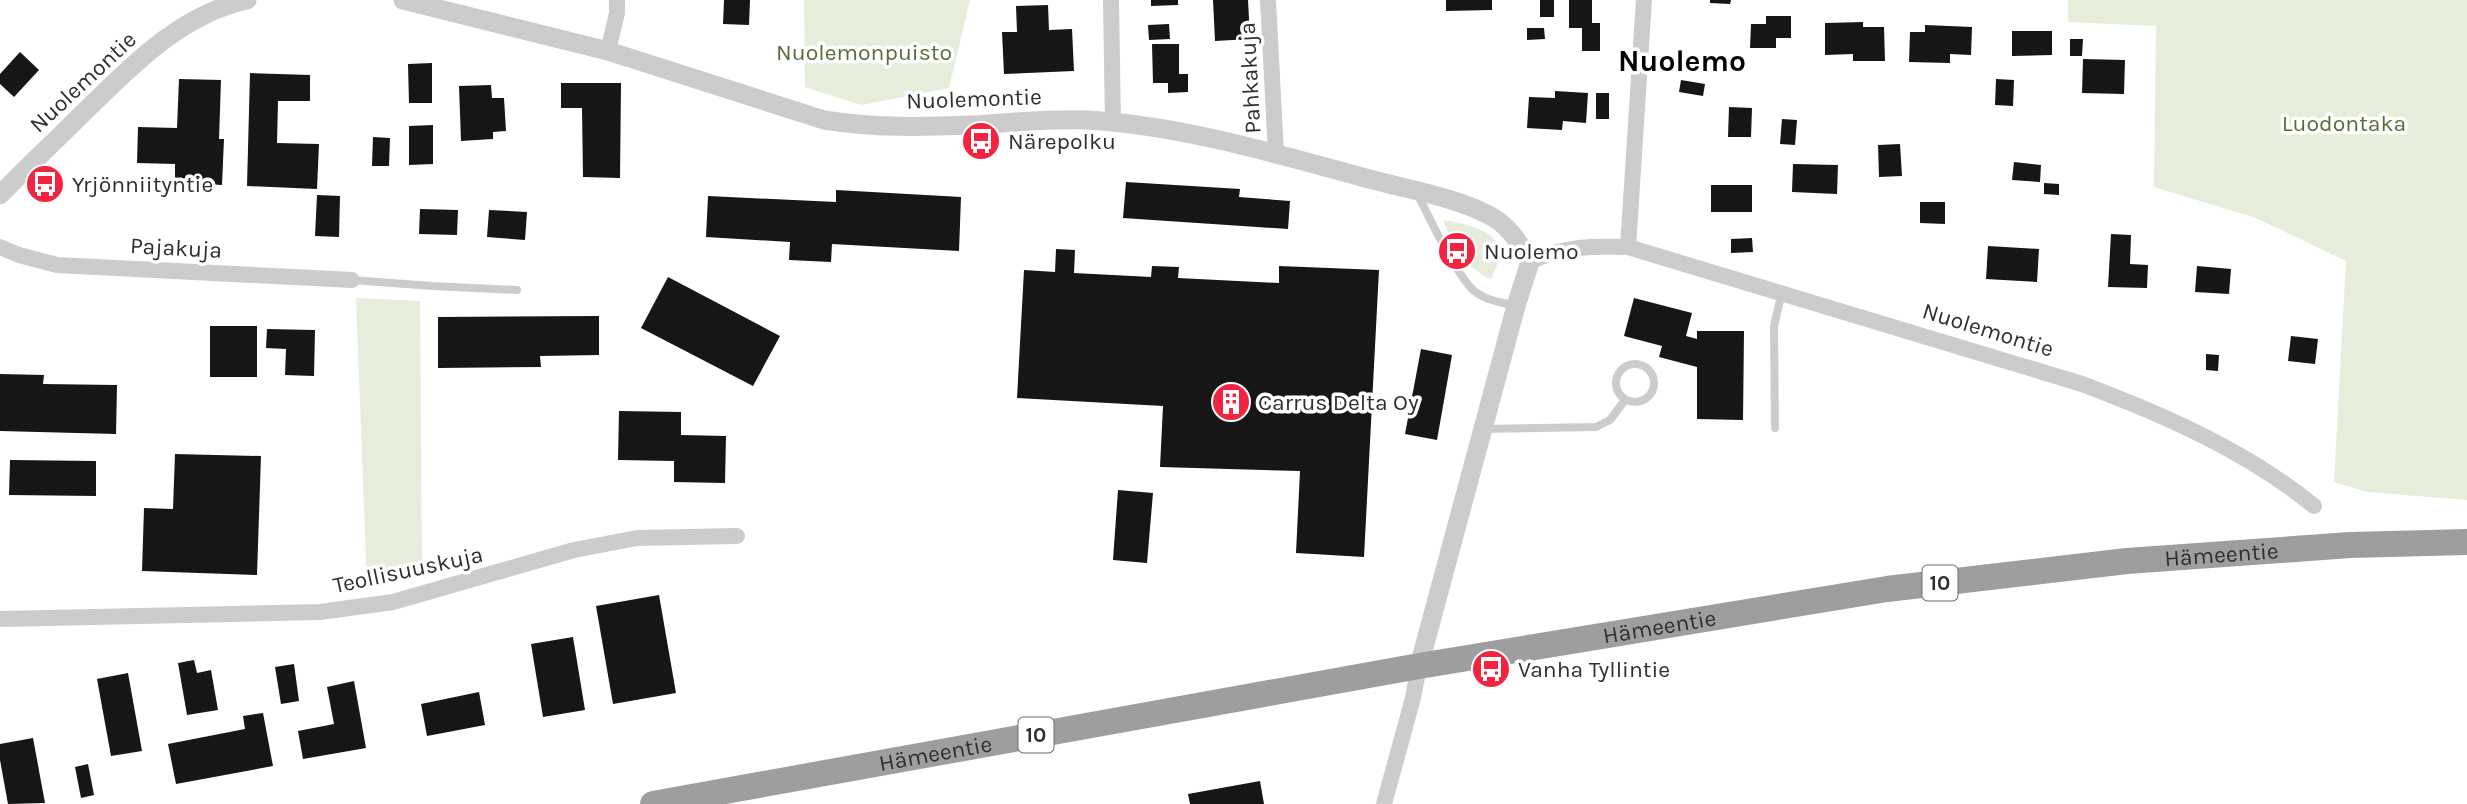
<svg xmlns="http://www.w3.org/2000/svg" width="2467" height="804" font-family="Karla,sans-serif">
<rect width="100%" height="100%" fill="#fff"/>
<g fill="#e6eddb">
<polygon points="804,0 970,0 949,88 861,105 805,87"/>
<polygon points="2068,0 2467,0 2467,500 2367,492 2334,482 2346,261 2256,218 2154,187 2156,26 2068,22"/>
<path d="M1443,220c17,3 56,9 57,32 0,9 -6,19 -9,27 -23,-8 -39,-38 -48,-59z"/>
<polygon points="356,298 420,301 422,572 367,587"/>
</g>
<g fill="#161616">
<polygon points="724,0 750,0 749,25 723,24"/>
<polygon points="1151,0 1178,0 1178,5 1151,6"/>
<polygon points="1213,0 1248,0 1250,39 1215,41"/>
<polygon points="1446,0 1492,0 1492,10 1446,11"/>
<rect x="1540" y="0" width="14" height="17"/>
<polygon points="1569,0 1592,0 1592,23 1600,23 1600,51 1582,51 1582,28 1569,28"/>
<polygon points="1710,0 1731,0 1730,4 1710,3"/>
<polygon points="1048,5 1049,30 1072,29 1074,71 1004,74 1002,32 1017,32 1016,6"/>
<polygon points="1766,16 1791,16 1791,38 1776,38 1776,48 1750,48 1751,24 1766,24"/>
<polygon points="1863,22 1863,27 1884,27 1885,61 1853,61 1853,54 1825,55 1825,23"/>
<polygon points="1169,24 1170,39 1149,40 1148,25"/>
<polygon points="1925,25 1972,27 1971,55 1950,54 1950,63 1909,62 1910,32 1925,32"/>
<polygon points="1527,28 1544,28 1545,39 1527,40"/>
<polygon points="2012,31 2052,31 2052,55 2012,56"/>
<polygon points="2070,39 2083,39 2082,56 2070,56"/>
<polygon points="1152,44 1179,44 1179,74 1188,74 1188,92 1168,93 1168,83 1153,83"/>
<polygon points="20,52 39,70 14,97 0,84 0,74"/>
<polygon points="2083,59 2125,60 2124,94 2082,93"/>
<polygon points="432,63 432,103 409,103 408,64"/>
<polygon points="250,73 310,75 310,101 278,101 277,143 319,144 317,189 247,186"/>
<polygon points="179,79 221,80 219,139 224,139 222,185 175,182 175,164 137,163 138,127 177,128"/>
<polygon points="1996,79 2014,80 2013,106 1995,105"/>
<polygon points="1681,80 1705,84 1703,96 1679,92"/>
<polygon points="561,83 621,83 620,178 583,177 582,108 561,108"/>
<polygon points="491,85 492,98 504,98 506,131 493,132 493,139 461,141 459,86"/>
<polygon points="1555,91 1588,93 1586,123 1563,121 1562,130 1527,128 1529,97 1555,98"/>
<rect x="1596" y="93" width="13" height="26"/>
<polygon points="1729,107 1752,108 1751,137 1728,137"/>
<polygon points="1782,119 1797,120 1795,145 1780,144"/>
<polygon points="433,125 433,164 409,165 409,126"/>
<polygon points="373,137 390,138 389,166 372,166"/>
<polygon points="1900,144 1902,176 1879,177 1878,145"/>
<polygon points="2014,162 2041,165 2040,182 2012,180"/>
<polygon points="1793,164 1838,165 1837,194 1792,192"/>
<polygon points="1126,182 1240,189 1239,197 1290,201 1288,229 1123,218"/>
<polygon points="2044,183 2059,184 2059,195 2044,194"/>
<rect x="1711" y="185" width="41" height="27"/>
<polygon points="836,190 961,197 959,251 832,244 831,262 789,260 790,242 706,237 708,196 836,202"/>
<polygon points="317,195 340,196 339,237 315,236"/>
<polygon points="1920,202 1945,202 1945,224 1920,223"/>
<polygon points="420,209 458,210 457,235 419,234"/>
<polygon points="489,210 527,212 525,240 487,237"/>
<polygon points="2111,234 2131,235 2130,264 2148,265 2147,288 2108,287"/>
<polygon points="1752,238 1753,252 1731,253 1731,239"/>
<polygon points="1988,246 2039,249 2037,282 1986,279"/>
<polygon points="1056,249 1075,250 1074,273 1151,277 1152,266 1179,267 1178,278 1279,283 1279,266 1379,270 1364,557 1296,553 1300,471 1160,467 1163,406 1017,398 1024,270 1055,272"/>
<polygon points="2197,266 2231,269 2229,294 2195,292"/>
<polygon points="668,277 780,336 753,386 641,328"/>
<polygon points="1634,298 1692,313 1686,336 1697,339 1697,331 1744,331 1743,420 1697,419 1697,367 1659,357 1662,346 1624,336"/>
<polygon points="599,316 599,355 540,356 541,367 438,368 438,317"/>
<rect x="210" y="326" width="47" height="51"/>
<polygon points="267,329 315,330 314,376 285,375 286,349 266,348"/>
<polygon points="2291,336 2318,339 2315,364 2288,361"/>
<polygon points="1421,349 1452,355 1437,440 1405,434"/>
<polygon points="2206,354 2219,355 2218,371 2206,370"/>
<polygon points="0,374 44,375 43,384 117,385 116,434 0,431"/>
<polygon points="619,411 681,412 681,435 726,436 725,483 674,482 674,461 618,460"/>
<polygon points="175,454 261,456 257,575 142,571 144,508 173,509"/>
<polygon points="10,460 96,461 96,496 9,495"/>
<polygon points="1118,490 1153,493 1147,563 1113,560"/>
<polygon points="659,595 676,693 613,704 596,606"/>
<polygon points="573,637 585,710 543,717 531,644"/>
<polygon points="194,660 197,673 211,670 218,710 187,715 178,663"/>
<polygon points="294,664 299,701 281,704 275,667"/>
<polygon points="128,673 142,751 111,756 97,679"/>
<polygon points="354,681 366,748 303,759 298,731 334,724 327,687"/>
<polygon points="479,692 485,725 427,736 421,704"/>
<polygon points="263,713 273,766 176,784 168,744 245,729 243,716"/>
<polygon points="33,738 45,803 8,804 0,760 0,744"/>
<polygon points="88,764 94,795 81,798 75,767"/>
<polygon points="1260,781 1264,804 1190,804 1188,794"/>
</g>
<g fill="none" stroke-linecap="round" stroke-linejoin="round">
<g stroke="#ccc" stroke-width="8">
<path d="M1417,193c13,26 36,75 54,95 11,12 30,14 45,18"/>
<polyline points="352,280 432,286 517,290"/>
<circle cx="1635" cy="383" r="19"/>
<polyline points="1775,428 1774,326 1782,292"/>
<polyline points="1483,429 1596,427 1610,420 1625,400"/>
</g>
<g stroke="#ccc" stroke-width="16">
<polyline points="1111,0 1113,123"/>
<polyline points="1268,0 1276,154"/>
<polyline points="608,51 617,13 617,0"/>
<polyline points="0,247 19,255 57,265 352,280"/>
<polyline points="1628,247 1644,0"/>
<path d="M1530,262c31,-16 64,-16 98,-15l454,137c82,31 163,66 232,122"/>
<polyline points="0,619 320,612 393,602 574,550 637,538 737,536"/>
<polyline points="1384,804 1413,698 1419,666"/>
</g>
<g stroke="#ccc" stroke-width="19">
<path d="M403,0l205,51 216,69c49,8 98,7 148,5 38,-2 78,-7 116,-5 97,6 192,35 285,60 35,9 90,19 121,38 17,10 27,28 36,44l-14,44 -97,360"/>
<path d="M0,195c25,-26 52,-51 77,-76 49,-47 100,-104 170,-119"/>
</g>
<path stroke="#9e9e9e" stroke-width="26" id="s1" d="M653,804l766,-138 468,-77 240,-28 223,-16 117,-3"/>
</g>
<defs>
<symbol id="bus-disc" viewBox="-11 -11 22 22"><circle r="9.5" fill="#f42340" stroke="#fff"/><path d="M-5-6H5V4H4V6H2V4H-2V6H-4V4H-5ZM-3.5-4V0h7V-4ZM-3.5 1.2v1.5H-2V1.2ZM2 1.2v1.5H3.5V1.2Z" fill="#fff"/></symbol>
<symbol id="building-disc" viewBox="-11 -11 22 22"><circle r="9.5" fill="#f42340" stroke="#fff"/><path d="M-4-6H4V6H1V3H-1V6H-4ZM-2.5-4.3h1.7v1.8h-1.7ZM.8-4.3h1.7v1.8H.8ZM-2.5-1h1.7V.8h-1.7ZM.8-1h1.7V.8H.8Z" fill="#fff"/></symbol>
</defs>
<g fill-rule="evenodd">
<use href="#bus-disc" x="959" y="119" width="44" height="44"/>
<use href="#bus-disc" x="23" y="162" width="44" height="44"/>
<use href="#bus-disc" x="1435" y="229" width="44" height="44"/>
<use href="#building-disc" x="1209" y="380" width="44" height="44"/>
<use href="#bus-disc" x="1469" y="647" width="44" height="44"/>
</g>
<g text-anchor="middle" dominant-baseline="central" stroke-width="7" stroke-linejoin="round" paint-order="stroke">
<g fill="#fff" stroke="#6d6d6d" stroke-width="2">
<rect x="1922.5" y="565.5" width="35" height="35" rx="5"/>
<rect x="1018.5" y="717.5" width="35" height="35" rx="5"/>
</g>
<g font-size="21" font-weight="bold" fill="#2f2f2f">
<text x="1940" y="583">10</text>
<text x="1036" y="735">10</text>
</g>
<g font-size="23" fill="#556e38" stroke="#fff">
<text x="864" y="52">Nuolemonpuisto</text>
<text x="2344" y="123">Luodontaka</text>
</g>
<g font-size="23" fill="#2f2f2f" stroke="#fff">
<text transform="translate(1250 78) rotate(-93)">Pahkakuja</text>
<text transform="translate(83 82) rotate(-43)">Nuolemontie</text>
<text transform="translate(974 99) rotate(-2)">Nuolemontie</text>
<text transform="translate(176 248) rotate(3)">Pajakuja</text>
<text transform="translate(1988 330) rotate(17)">Nuolemontie</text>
<text stroke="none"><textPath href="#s1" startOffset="1589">Hämeentie</textPath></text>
<text transform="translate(408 570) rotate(-12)">Teollisuuskuja</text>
<text stroke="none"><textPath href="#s1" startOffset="1022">Hämeentie</textPath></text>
<text stroke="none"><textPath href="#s1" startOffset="287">Hämeentie</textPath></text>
</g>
<g font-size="23" fill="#2f2f2f" stroke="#fff" text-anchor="start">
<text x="1008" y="141">Närepolku</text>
<text x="72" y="184">Yrjönniityntie</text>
<text x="1484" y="251">Nuolemo</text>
<text x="1258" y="402">Carrus Delta Oy</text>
<text x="1518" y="669">Vanha Tyllintie</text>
</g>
<g font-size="30" font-weight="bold" fill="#000" stroke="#fff">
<text x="1682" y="61">Nuolemo</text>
</g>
</g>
</svg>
